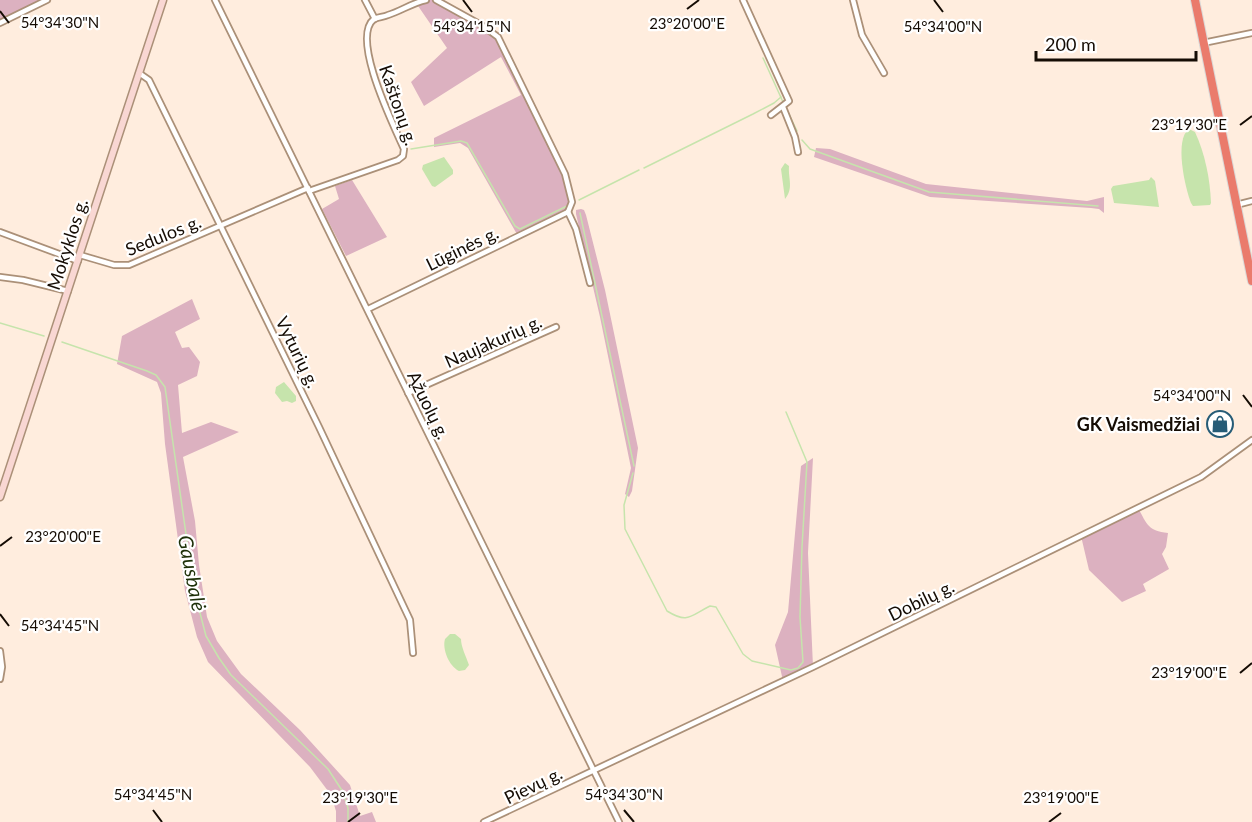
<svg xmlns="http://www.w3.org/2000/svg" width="1252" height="822" font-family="Lato,sans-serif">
<rect width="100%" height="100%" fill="#ffedde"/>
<g fill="#dcb1c0">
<polygon points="0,0 41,0 0,21"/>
<polygon points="426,0 436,0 498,37 565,174 571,208 518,236 468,148 460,143 434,147 434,138 521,95 501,57 424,106 411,82 447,48 416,3"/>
<polygon points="816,148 830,149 926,184 1087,201 1104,197 1104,213 1099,209 1091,208 930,197 814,157"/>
<polygon points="352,180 387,237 346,256 322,209 339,199 335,186"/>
<polygon points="581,209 584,210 586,215 605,290 638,448 632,491 629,497 625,494 631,468 600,317 576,214 576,210"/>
<polygon points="192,299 200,319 175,332 182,348 189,347 200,362 197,376 178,385 182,433 211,422 239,432 183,457 195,521 199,565 207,617 217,641 241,674 300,730 350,785 360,816 372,812 376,822 336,822 336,811 331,795 310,767 208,662 197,637 185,591 165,444 161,393 157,382 117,364 122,336"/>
<polygon points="813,458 808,553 813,667 783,681 775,645 788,612 801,466"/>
<path d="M1138,508c9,16 10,23 30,25l-2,14 -4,7 7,15 -26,15 3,7 -24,11 -33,-32 -8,-34z"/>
</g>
<g fill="#c6e4ac">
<path d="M1189,129l6,3c10,22 15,46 16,71l-1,2 -17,1 -2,-3c-6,-15 -17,-64 -2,-74z"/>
<polygon points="444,157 453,170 453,174 435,187 432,186 422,169 423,165"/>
<path d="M785,163l4,3c-1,13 5,22 -4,33l-4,-30z"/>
<polygon points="1151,177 1155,181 1159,207 1114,203 1111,189 1113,186 1149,180"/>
<polygon points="284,382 296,396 296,401 292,403 287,401 282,402 275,393 276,387"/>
<path d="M450,634h5l6,5c0,8 5,17 8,26l-4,5 -6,1c-10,-5 -17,-22 -14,-32z"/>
</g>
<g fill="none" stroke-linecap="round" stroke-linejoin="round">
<g stroke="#c6e4ac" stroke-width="1.5">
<polyline points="763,58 783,102"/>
<polyline points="787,110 797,131"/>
<polyline points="802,140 810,149 929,192 1098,206"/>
<polyline points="411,149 461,141 467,143 515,226 520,229 567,206"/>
<polyline points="644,168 753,114 774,103 781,97"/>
<polyline points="579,200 639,170"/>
<polyline points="580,213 634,466"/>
<polyline points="0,323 44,336"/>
<polyline points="62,342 147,371 156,375 165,387 194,590 206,636 219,658 231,675 328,769 343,792 348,808 348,822"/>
<path d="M633,473l-9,32 1,24 42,82c21,13 23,5 43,-5l6,1 27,47 9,7 39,9 7,-2 5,-6 -3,-45 2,-70 5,-85 -21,-50"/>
</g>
<defs>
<g id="street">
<polyline points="215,0 619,822"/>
<polyline points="365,0 375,19"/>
<polyline points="436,0 483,26 498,37 565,174 572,202 568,212"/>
<polyline points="743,0 789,101 771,115"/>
<polyline points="853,0 862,35 884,73"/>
<polyline points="0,23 47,0"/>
<polyline points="1203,43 1252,33"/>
<polyline points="139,73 149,80 319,427 410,620 413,653"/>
<polyline points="783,107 795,137 798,152"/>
<path d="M309,191l89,-31 5,-4 1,-7c-10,-23 -54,-111 -30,-130 4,-2 10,-2 14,-4 13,-4 24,-12 38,-15"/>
<polyline points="1236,205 1252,201"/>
<polyline points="568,212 576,229 590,283"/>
<polyline points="0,232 78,261"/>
<polyline points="80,255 114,265 129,265 308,188"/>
<polyline points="0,277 23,280 68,291"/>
<polyline points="368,309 568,212"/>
<polyline points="408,393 556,327"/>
<polyline points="0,651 2,667 0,679"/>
<polyline points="484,822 813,667 1201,477 1252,440"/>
</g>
<polyline id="secondary" points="0,497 163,0"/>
<polyline id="highway" points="1195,0 1252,281"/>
</defs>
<use href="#street" stroke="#ab9078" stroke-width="8"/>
<use href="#secondary" stroke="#ab9078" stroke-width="9"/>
<use href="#highway" stroke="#dad8d7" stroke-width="10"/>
<use href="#street" stroke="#fff" stroke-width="4.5"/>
<use href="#secondary" stroke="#f9d7d3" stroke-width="6"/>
<use href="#highway" stroke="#ea7b6c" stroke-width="8"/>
</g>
<path fill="none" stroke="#150c04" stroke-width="2" d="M463,0l9,12M934,0l9,12M687,9l12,-9M0,11l9,12M1240,125l12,-9M1243,395l9,12M0,546l12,-9M0,614l9,12M1240,673l12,-10M153,810l9,12M624,810l10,12M348,822l12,-9M1049,822l12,-9"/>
<defs>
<symbol id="shop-ring" viewBox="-11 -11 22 22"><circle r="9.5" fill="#fff" stroke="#265c77" stroke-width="1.5"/><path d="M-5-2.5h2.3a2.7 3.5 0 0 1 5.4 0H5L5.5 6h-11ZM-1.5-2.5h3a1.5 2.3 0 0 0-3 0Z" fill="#265c77"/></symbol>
</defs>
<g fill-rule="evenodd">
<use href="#shop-ring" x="1205" y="409" width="30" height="30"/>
</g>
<g text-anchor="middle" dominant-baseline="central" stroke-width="4.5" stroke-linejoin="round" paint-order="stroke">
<g font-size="18" fill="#150c04" stroke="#fff">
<text transform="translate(399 105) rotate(71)">Kaštonų g.</text>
<text transform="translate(163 235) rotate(-22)">Sedulos g.</text>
<text transform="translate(67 244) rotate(-72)">Mokyklos g.</text>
<text transform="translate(462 248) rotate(-26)">Lūginės g.</text>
<text transform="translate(493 341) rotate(-24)">Naujakurių g.</text>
<text transform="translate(298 352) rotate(64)">Vyturių g.</text>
<text transform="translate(429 405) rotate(64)">Ąžuolų g.</text>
<text transform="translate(921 600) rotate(-26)">Dobilų g.</text>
<text transform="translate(533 785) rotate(-26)">Pievų g.</text>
</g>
<g font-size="18" font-weight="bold" fill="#150c04" stroke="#fff" text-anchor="end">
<text x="1200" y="424">GK Vaismedžiai</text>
</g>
<g font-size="20" font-style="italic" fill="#1d3008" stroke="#fff">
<text transform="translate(193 573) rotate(79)">Gausbalė</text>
</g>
</g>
<g font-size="15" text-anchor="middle" fill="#150c04" stroke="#fff" stroke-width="4.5" stroke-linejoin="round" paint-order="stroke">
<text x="60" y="28">54°34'30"N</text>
<text x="687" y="29">23°20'00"E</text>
<text x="472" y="32">54°34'15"N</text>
<text x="943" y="32">54°34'00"N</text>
<text x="1189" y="130">23°19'30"E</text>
<text x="1192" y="401">54°34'00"N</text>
<text x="63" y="542">23°20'00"E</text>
<text x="60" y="631">54°34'45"N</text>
<text x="1189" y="678">23°19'00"E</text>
<text x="153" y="800">54°34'45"N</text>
<text x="624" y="800">54°34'30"N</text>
<text x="360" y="803">23°19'30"E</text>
<text x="1061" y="803">23°19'00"E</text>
</g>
<path d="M1036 51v9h160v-9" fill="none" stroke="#150c04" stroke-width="3"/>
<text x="1045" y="51" font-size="18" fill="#150c04" stroke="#ffffff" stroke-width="4.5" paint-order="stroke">200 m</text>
</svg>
